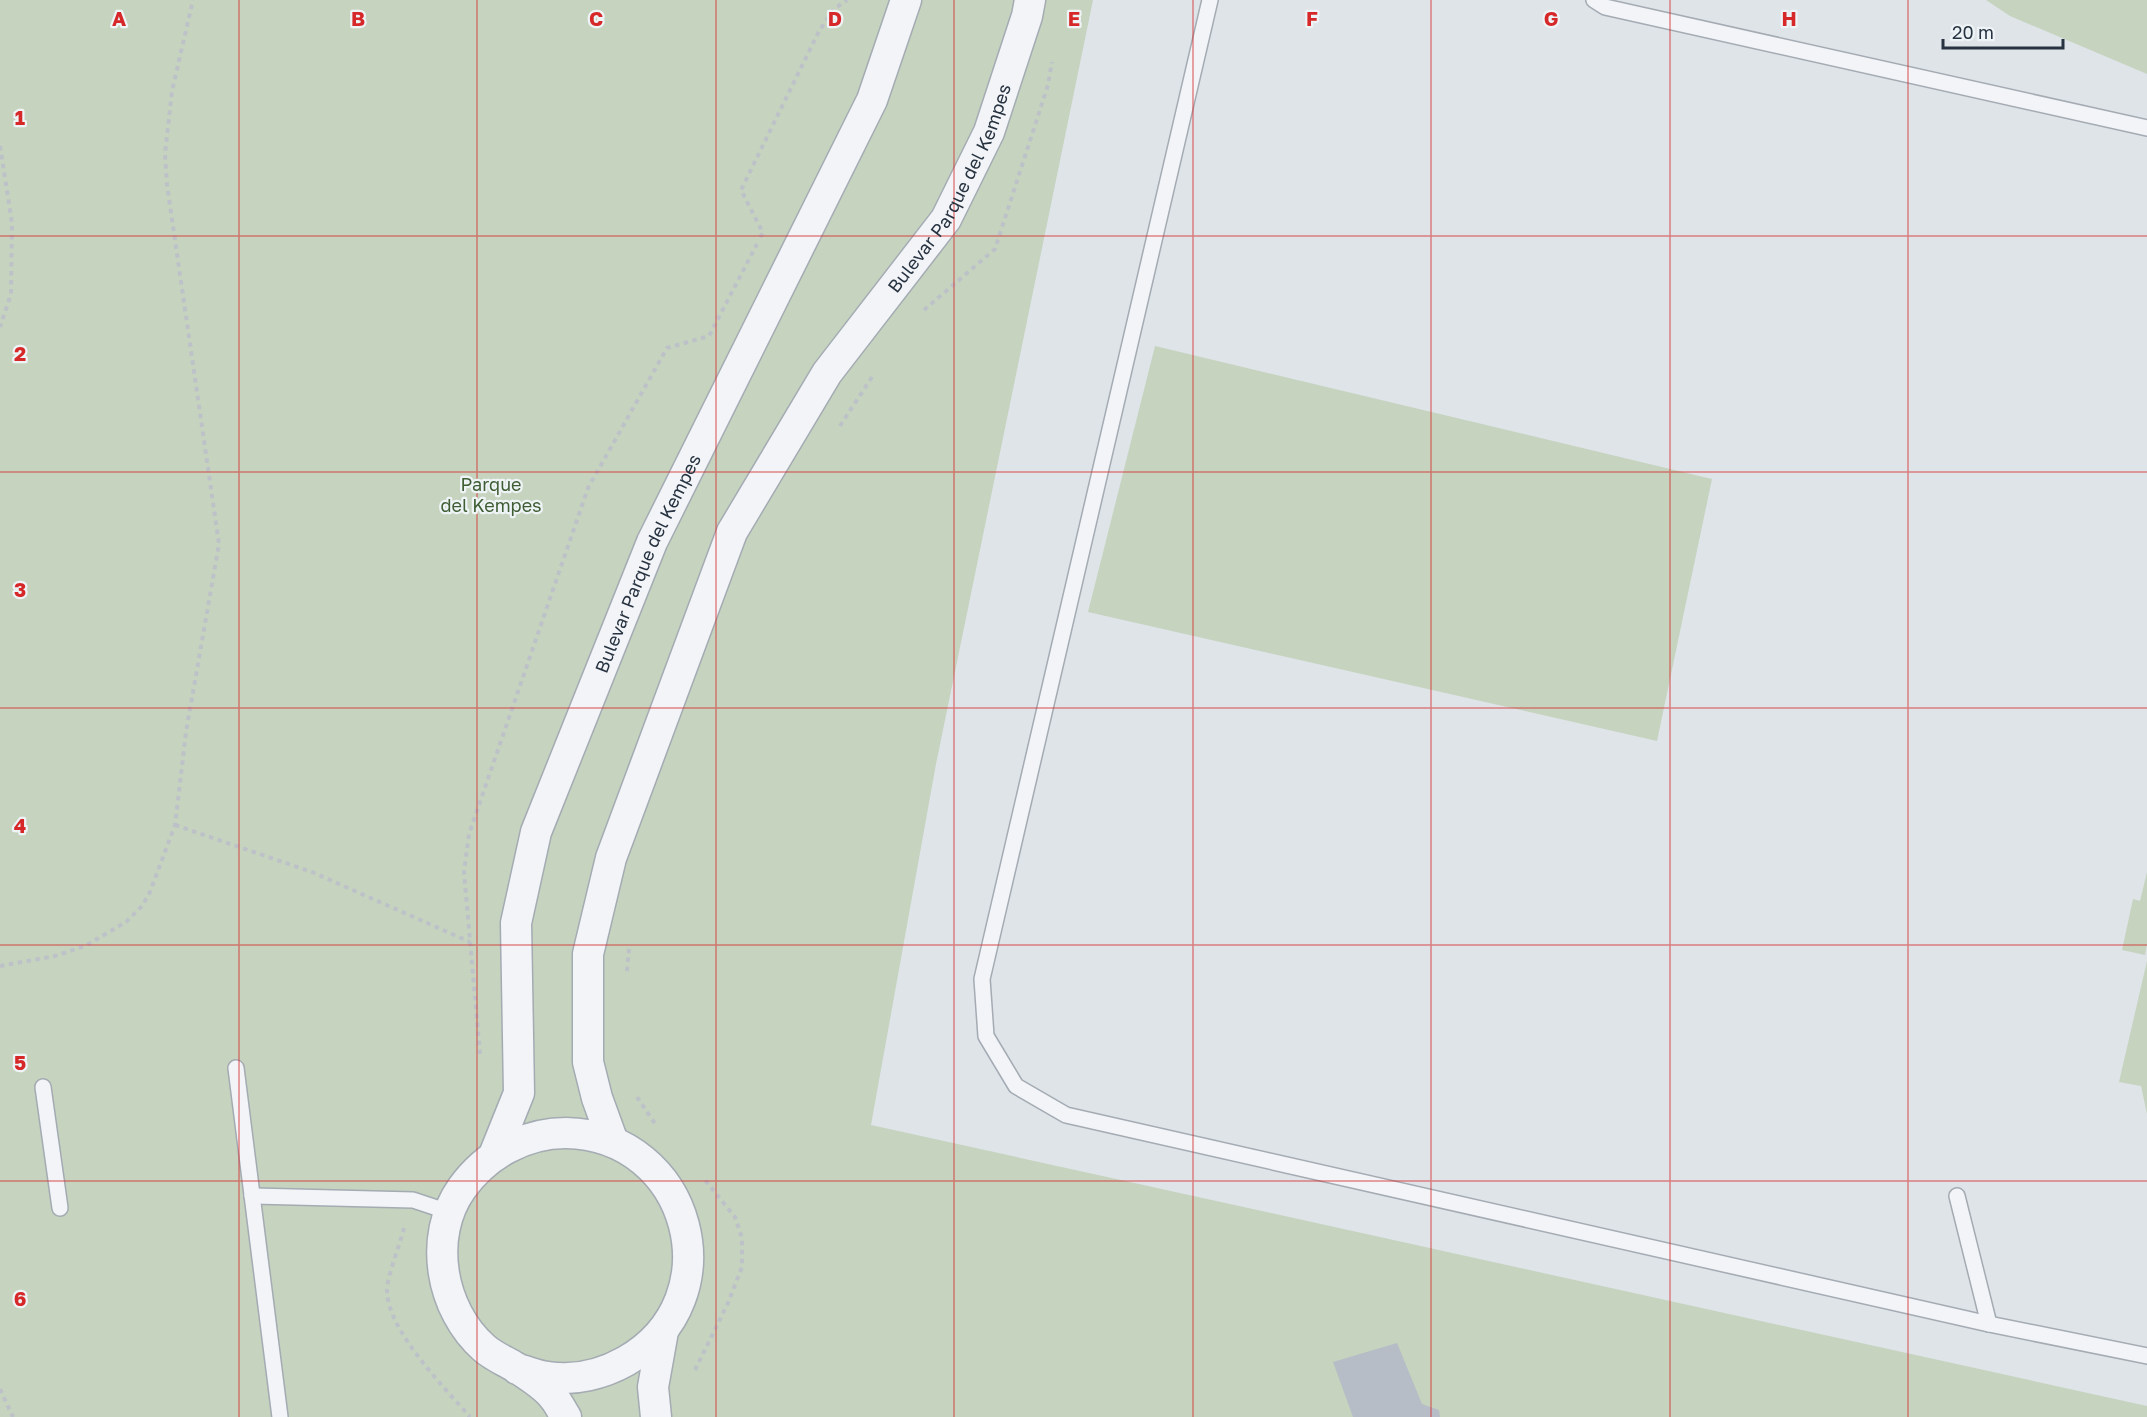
<svg xmlns="http://www.w3.org/2000/svg" width="2147" height="1417" font-family="'Golos Text',sans-serif">
<rect width="100%" height="100%" fill="#dfe4e9"/>
<g fill="#c6d3bf">
<polygon points="0,0 1093,0 936,764 871,1125 2147,1406 2147,1417 0,1417"/>
<polygon points="1986,0 2147,0 2147,74 2010,16"/>
<polygon points="1155,346 1712,479 1657,741 1088,612"/>
<polygon points="2147,872 2147,944 2145,955 2122,950 2133,899 2140,901"/>
<polygon points="2147,961 2147,1114 2141,1086 2119,1082"/>
</g>
<polygon fill="#b6bdc6" points="1397,1343 1422,1404 1439,1410 1440,1417 1353,1417 1333,1362"/>
<g fill="none" stroke-linecap="round" stroke-linejoin="round">
<defs>
<g id="service">
<polyline points="1210,0 982,979 986,1036 1016,1086 1066,1115 1989,1324 2147,1356"/>
<polyline points="1594,0 1605,7 2147,128"/>
<polyline points="236,1068 280,1417"/>
<polyline points="43,1087 60,1208"/>
<polyline points="252,1196 413,1200 449,1212"/>
<polyline points="1957,1196 1989,1324"/>
</g>
<g id="minor">
<path id="s1" d="M613,1142l-16,-44 -9,-36v-108l23,-96 121,-326 95,-159 119,-154 43,-87 38,-116 3,-16"/>
<path id="s2" d="M494,1155l25,-62 -3,-170 20,-91 116,-290 220,-442 34,-100"/>
<path d="M517,1369c10,2 20,7 31,8 27,4 55,-3 78,-16 109,-62 65,-226 -60,-228 -42,0 -80,22 -104,55 -35,49 -21,122 22,160 9,8 21,13 31,19 11,7 32,21 39,31 5,6 8,13 12,19"/>
<polyline points="656,1417 653,1387 663,1331"/>
</g>
</defs>
<use href="#service" stroke="#a4abb3" stroke-width="18"/>
<use href="#minor" stroke="#a4abb3" stroke-width="33"/>
<g stroke="#bdc2c8" stroke-width="4" stroke-dasharray="4.5 4.5" stroke-linecap="butt">
<polyline points="0,146 12,223 11,294 0,327"/>
<polyline points="760,237 763,233 741,190 819,31 834,9 847,0"/>
<polyline points="924,310 995,249 1048,85 1052,62"/>
<polyline points="840,426 872,377"/>
<polyline points="175,825 312,872 470,942"/>
<polyline points="0,966 55,956 85,946 126,922 142,906 150,892 175,825 186,732 219,544 167,185 165,154 172,91 193,0"/>
<polyline points="627,971 629,949"/>
<polyline points="480,1054 464,872 469,834 588,488 667,348 709,336 757,244"/>
<polyline points="637,1097 656,1125"/>
<path d="M404,1228c-3,13 -18,52 -17,63 1,40 57,96 83,126"/>
<polyline points="695,1370 728,1303 742,1267 742,1238 735,1217 705,1180"/>
<polyline points="0,1389 13,1417"/>
</g>
<use href="#service" stroke="#f2f4f7" stroke-width="15"/>
<use href="#minor" stroke="#f2f4f7" stroke-width="30"/>
</g>
<path fill="none" stroke="#d62828" stroke-width="1.5" stroke-opacity="0.55" d="M239,0v1417M477,0v1417M716,0v1417M954,0v1417M1193,0v1417M1431,0v1417M1670,0v1417M1908,0v1417M0,236h2147M0,472h2147M0,708h2147M0,945h2147M0,1181h2147"/>
<g text-anchor="middle" dominant-baseline="central" stroke-width="4.5" stroke-linejoin="round" paint-order="stroke">
<g font-size="18" fill="#273341" stroke="#eef3f6">
<text stroke="none"><textPath href="#s1" startOffset="1047">Bulevar Parque del Kempes</textPath></text>
<text stroke="none"><textPath href="#s2" startOffset="621">Bulevar Parque del Kempes</textPath></text>
</g>
<g font-size="18" fill="#3f5d33" stroke="#eef3f6">
<text x="491" y="484">Parque<tspan x="491" dy="21">del Kempes</tspan></text>
</g>
</g>
<g font-size="20" text-anchor="middle" font-weight="bold" fill="#d62828" stroke="#eef3f6" stroke-width="4.5" stroke-linejoin="round" paint-order="stroke">
<text x="119" y="26">A</text>
<text x="358" y="26">B</text>
<text x="596" y="26">C</text>
<text x="835" y="26">D</text>
<text x="1074" y="26">E</text>
<text x="1312" y="26">F</text>
<text x="1551" y="26">G</text>
<text x="1789" y="26">H</text>
<text x="20" y="125">1</text>
<text x="20" y="361">2</text>
<text x="20" y="597">3</text>
<text x="20" y="833">4</text>
<text x="20" y="1070">5</text>
<text x="20" y="1306">6</text>
</g>
<path d="M1943 39v9h120v-9" fill="none" stroke="#273341" stroke-width="3"/>
<text x="1952" y="39" font-size="18" fill="#273341" stroke="#eef3f6" stroke-width="4.5" paint-order="stroke">20 m</text>
</svg>
